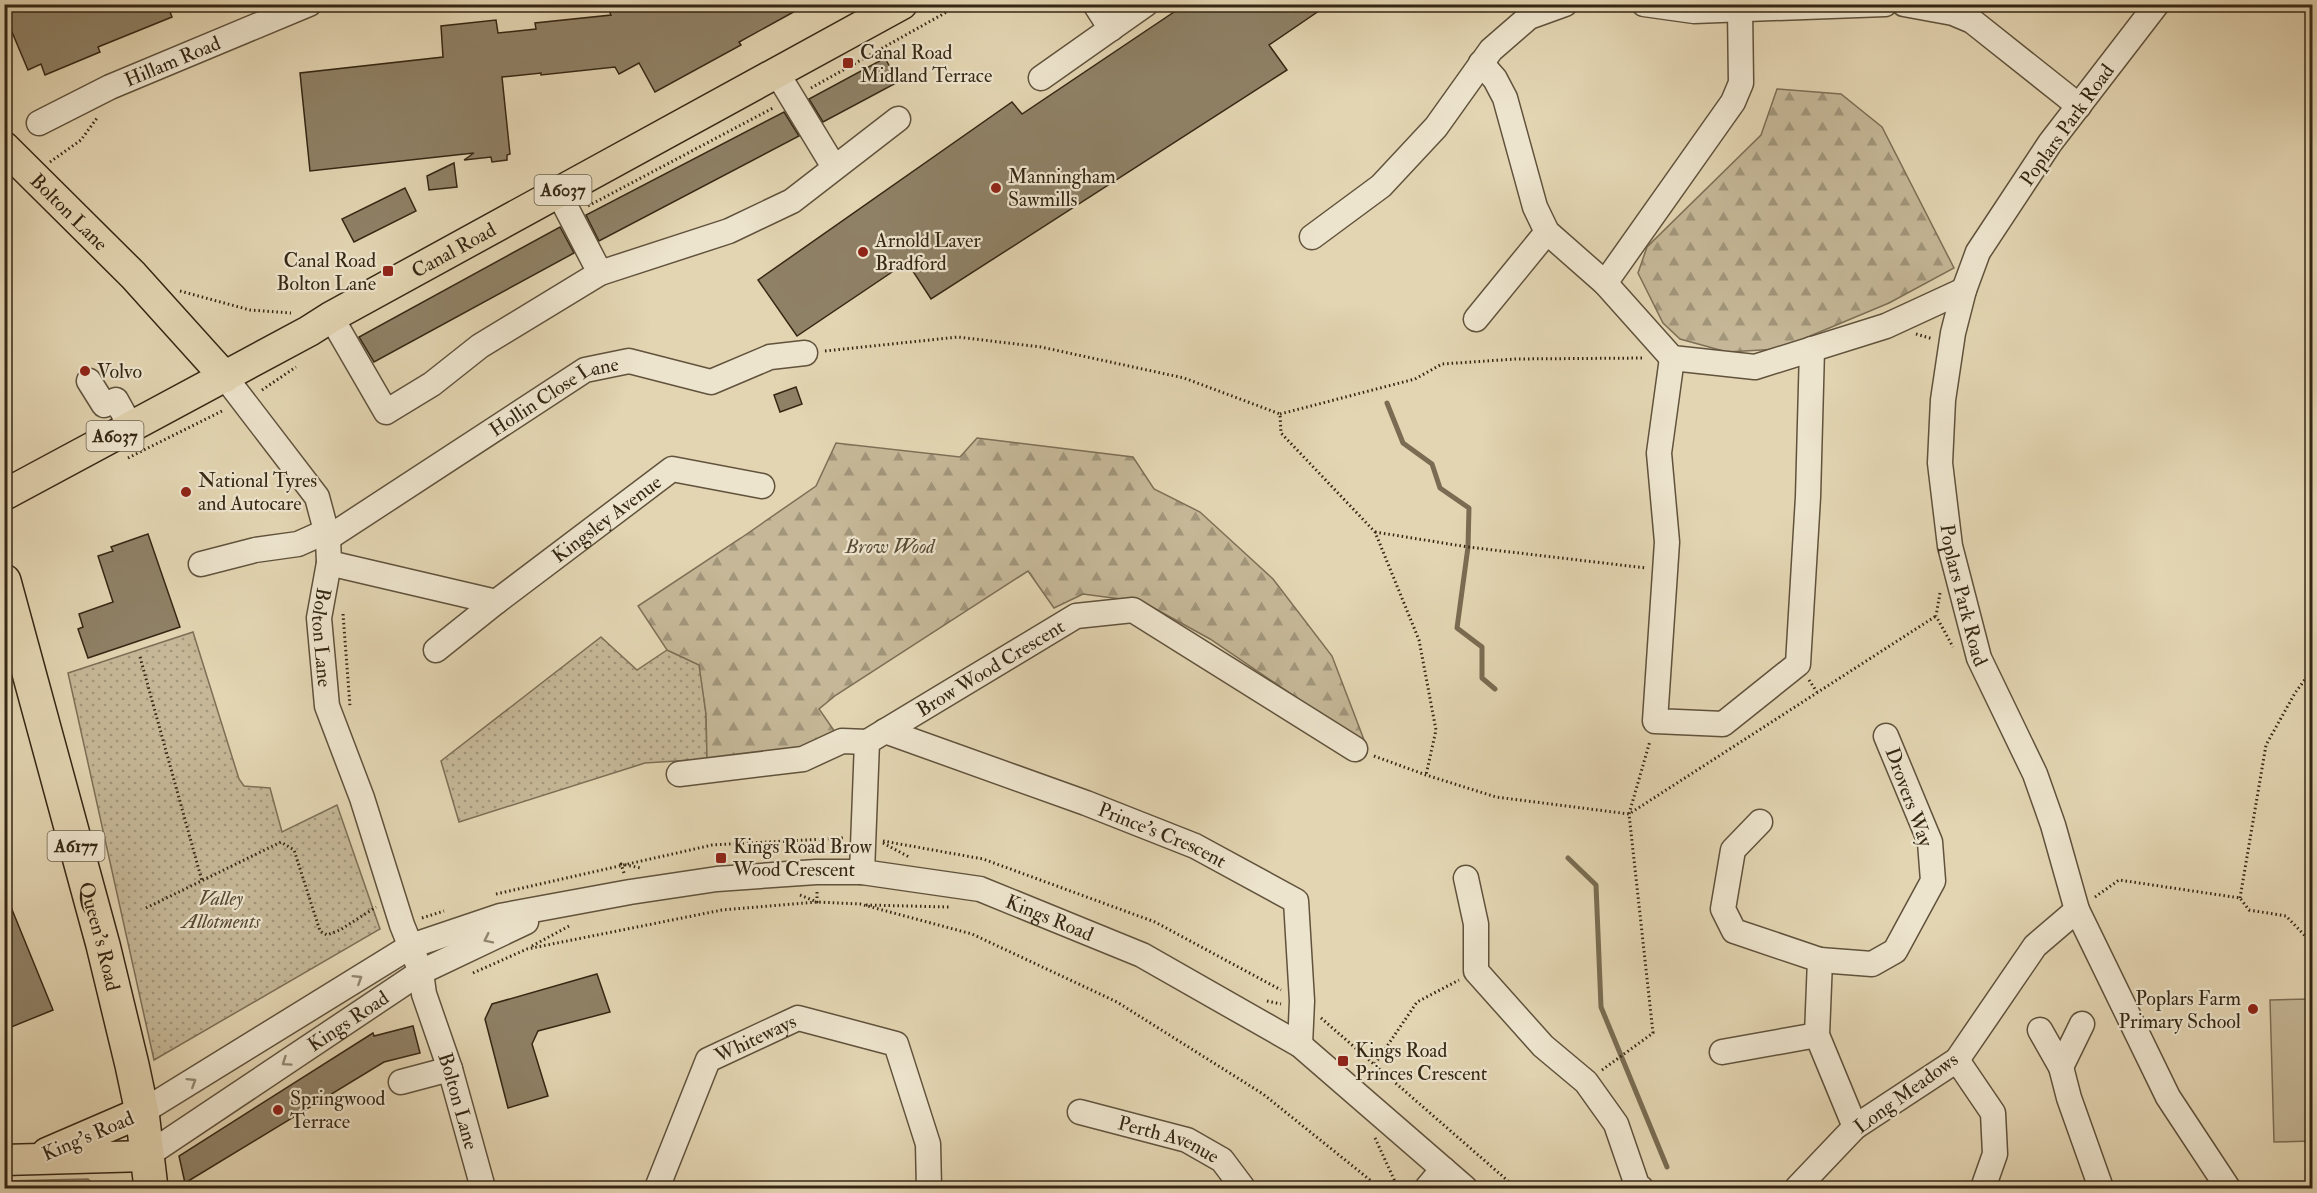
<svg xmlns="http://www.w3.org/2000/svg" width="2317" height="1193" font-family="'IM FELL Double Pica',serif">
<defs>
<pattern id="grass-dots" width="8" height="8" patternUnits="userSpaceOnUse" patternTransform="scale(1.5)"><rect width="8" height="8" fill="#c5b797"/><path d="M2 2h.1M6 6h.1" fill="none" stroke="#a1957a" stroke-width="1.8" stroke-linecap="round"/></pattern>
<pattern id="forest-firs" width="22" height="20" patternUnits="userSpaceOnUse" patternTransform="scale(1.5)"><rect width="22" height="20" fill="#c5b797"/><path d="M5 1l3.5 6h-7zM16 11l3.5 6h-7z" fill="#a1957a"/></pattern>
</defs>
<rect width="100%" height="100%" fill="#e3d5b2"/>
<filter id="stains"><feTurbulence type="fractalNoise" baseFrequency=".00333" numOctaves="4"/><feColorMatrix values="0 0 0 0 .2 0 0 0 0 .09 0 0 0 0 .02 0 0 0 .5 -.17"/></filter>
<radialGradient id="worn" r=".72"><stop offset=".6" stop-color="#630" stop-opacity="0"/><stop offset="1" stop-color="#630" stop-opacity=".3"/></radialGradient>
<g fill="url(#grass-dots)" stroke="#7d6f56" stroke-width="1.5">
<polygon points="193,632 239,779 244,786 270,788 282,832 337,805 380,929 154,1060 68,673"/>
<polygon points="601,637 637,670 667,650 700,665 706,714 707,759 645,763 459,822 441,761"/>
<polygon points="88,1179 98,1188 5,1188 5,1181"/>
</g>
<g fill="url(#forest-firs)" stroke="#7d6f56" stroke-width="1.5">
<polygon points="1777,89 1841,94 1882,127 1954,268 1889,303 1779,349 1727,352 1680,339 1663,323 1638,273 1647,247 1761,135"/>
<polygon points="977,438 1133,457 1154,489 1200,512 1273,579 1332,656 1366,745 1210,639 1143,602 1083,594 1054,608 1028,571 836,695 819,709 835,732 788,754 707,759 706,714 699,665 667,650 638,606 741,538 816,486 836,443 960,457"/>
</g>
<polygon fill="#c5b797" stroke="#7d6f56" stroke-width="1.5" points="2312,999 2312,1141 2274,1142 2270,1000"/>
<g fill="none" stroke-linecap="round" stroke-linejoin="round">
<g stroke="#7a6c52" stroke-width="5">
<polyline points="1387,403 1403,443 1432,464 1440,488 1469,508 1468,547 1457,628 1482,647 1482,678 1495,689"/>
<polyline points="1568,858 1596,885 1601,1007 1667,1167"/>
</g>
</g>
<g fill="#8f8166" stroke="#352714" stroke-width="1.5">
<polygon points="4,4 167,4 172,17 98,47 100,52 45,75 41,64 28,70 4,13"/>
<polygon points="606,4 808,4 739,42 741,45 655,92 639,63 619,74 615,67 541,75 541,73 502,77 510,154 507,155 507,160 492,162 491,157 464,160 474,153 310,171 300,73 443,57 441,26 496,20 498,33 536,29 535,23 611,15"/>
<polygon points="1186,4 1329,4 1269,45 1287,70 931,299 907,262 797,336 758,280 1012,102 1022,114"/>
<polygon points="885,58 898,82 823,122 809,99"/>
<polygon points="784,112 799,136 599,241 586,215"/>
<polygon points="454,163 457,187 429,190 427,176"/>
<polygon points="405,188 416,211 354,242 342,219"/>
<polygon points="560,227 574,253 374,362 359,337"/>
<polygon points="796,387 802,404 780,412 774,395"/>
<polygon points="148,534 180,627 88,658 78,629 83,627 79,614 113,602 98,556 113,551 111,547"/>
<polygon points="4,890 53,1010 4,1030"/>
<polygon points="597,974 610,1012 538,1031 532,1044 548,1096 508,1108 485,1019 492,1004"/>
<polygon points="413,1026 420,1053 384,1062 185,1183 179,1156 373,1033 374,1036"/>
</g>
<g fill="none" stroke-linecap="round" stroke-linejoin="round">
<defs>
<g id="minor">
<polyline points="1095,4 1111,29"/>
<polyline points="1644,4 1694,11 1885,4"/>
<polyline points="1904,4 1953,13 1972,21 2079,106"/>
<path id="s1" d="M2157,4l-107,139 -72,109 -14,38 -11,43 -10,67 -3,63 10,83 29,112 56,116 18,51 24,85 91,187 60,91"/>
<polyline points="1481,63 1495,79 1505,98 1535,207 1547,232 1605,283 1672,358 1755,367 1886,326 1964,290"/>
<polyline points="777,73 834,167"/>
<polyline points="1041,78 1146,4"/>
<path id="s2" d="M39,123l71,-36 199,-83"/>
<polyline points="558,192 600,273"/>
<polyline points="1312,237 1381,186 1436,127 1491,50 1529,17 1565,4"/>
<polyline points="1605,283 1733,102 1741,83 1740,9"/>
<polyline points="331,317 386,412 432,384 480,346 600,273 729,231 792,201 898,119"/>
<polyline points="1476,319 1547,232"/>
<polyline points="1672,358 1659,453 1667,542 1655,721 1723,724 1798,664 1808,497 1812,349"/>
<path id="s3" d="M225,377l92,120 11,41 1,25 -10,55 8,88 35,92 40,127 19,47 3,22 26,75 33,119"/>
<polyline points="89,381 104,405 116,400 131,427"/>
<path id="s4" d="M328,538l257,-168 44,-9 82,21 59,-25 35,-4"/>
<path id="s5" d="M329,563l167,39 176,-133 90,17"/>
<polyline points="201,564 255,550 298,544 327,531"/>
<polyline points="436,650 496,602"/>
<path id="s6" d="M885,731l201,72 109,43 101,55 6,100 -2,44"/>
<polyline points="679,774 803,759 842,741 867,742"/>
<polyline points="1760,822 1733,850 1723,909 1734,931 1820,960 1817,1035 1855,1127"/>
<path id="s7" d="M862,872l5,-130 209,-126 57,-6 222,139"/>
<polyline points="1466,878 1476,924 1476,971 1543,1046 1586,1082 1616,1124 1637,1185 1641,1188"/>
<polyline points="1820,960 1872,964 1895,951 1933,881 1930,842 1886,736"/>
<polyline points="2040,1030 2061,1067 2069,1098 2101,1188"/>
<polyline points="1722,1052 1817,1035"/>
<polyline points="1957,1060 1993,1113 1995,1154 1983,1188"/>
<polyline points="2061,1067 2082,1024"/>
<polyline points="401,1082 450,1069"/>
<path id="s8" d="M142,1112l269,-166 89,-30 130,-24 87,-13 99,-7h46l118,17 162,66 158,90 165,143"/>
<path id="s9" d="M1080,1112l107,28 35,20 21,28"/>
<path id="s10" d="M146,1156l275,-184 105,-50"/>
<path id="s11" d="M657,1188l51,-128 90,-42 98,26 32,100 1,44"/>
<polyline points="1427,1188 1443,1169"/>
<polyline points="1797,1188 1855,1127 1957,1060 2035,946 2077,910"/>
</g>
<g id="major">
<path id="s12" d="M4,147l129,128 92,102"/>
<path id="s13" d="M4,495l305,-164 22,-14 571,-313"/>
<polyline points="47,1153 142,1112"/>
<polyline points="4,1160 146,1156"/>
</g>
<g id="highway">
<path id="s14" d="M4,581l99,364 29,120 10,47 9,76"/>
</g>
</defs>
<use href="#minor" stroke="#60523c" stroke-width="27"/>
<use href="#major" stroke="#352714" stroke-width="33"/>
<use href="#highway" stroke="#352714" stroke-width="36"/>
<g stroke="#352714" stroke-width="3" stroke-dasharray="1.5 3" stroke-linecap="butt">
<polyline points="811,88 961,4"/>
<polyline points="50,162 81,140 97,118"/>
<polyline points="588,206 773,108"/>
<polyline points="180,291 250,310 291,313"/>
<polyline points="1916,334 1933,339"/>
<polyline points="825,351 958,337 1041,347 1184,378 1280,414 1281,433 1375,532 1419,640 1436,730 1426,775"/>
<polyline points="262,390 296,367"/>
<polyline points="1280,414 1415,379 1442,364 1516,359 1645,358"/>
<polyline points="128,458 224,410"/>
<polyline points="1375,532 1468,547 1646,568"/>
<polyline points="1940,593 1936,616 1953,647"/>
<polyline points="343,614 350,706"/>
<polyline points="140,657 202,881"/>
<polyline points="1809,680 1817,692"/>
<polyline points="1374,756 1426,775 1496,797 1629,814 1936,616"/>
<polyline points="883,841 983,859 1155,922 1281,990"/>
<polyline points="883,843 909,857"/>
<polyline points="624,873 621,864 641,868"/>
<polyline points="496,894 712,845 843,838"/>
<polyline points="800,895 817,902 817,891"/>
<polyline points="2095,897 2119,880 2240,898 2249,910 2286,916 2312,943"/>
<polyline points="2240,898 2266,745 2295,693 2312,670"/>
<polyline points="866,905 949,907"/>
<polyline points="146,908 281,842 294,850 320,931 327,935 340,930 376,907"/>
<polyline points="422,918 444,911"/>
<polyline points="532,946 571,925"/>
<polyline points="473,973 527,949 722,910 817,902 860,904 972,934 1117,1002 1263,1094 1380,1188"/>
<polyline points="1267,1001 1281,1004"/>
<polyline points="1321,1018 1516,1188"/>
<polyline points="1375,1064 1417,1002 1459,980"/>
<polyline points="1602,1070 1653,1033 1629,814 1650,741"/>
<polyline points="1375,1138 1398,1188"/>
<polyline points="2306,1141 2309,1188"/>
</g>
<use href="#minor" stroke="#ede4cd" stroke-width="24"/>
<use href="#major" stroke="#e3d5b2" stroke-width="30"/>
<use href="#highway" stroke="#e3d5b2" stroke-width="33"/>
</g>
<defs><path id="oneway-chevron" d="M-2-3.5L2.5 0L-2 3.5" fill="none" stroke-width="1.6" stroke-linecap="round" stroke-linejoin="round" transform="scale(1.5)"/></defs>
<g stroke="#918670">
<use href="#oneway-chevron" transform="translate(488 939) rotate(154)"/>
<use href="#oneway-chevron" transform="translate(358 979) rotate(-32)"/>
<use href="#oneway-chevron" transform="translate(286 1062) rotate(146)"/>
<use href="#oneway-chevron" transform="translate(192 1082) rotate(-32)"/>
</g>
<g fill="#8f2418" stroke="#ede4cd" stroke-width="2">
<rect x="842" y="57" width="12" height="12" rx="3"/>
<circle cx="996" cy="188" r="6"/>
<circle cx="863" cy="252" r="6"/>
<rect x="382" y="265" width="12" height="12" rx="3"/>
<circle cx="85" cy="371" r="6"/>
<circle cx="186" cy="492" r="6"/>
<rect x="715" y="852" width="12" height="12" rx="3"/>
<circle cx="2253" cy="1009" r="6"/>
<rect x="1337" y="1055" width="12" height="12" rx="3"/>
<circle cx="278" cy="1110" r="6"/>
</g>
<g text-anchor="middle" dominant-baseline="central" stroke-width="4.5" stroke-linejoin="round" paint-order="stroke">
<g fill="#ede4cd" stroke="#6c604c" stroke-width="1.5">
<rect x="534.5" y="175" width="57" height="30" rx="4.5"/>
<rect x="86.5" y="421" width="57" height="30" rx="4.5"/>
<rect x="47.5" y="831" width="57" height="30" rx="4.5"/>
</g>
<g font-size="18" font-weight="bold" fill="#352714">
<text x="563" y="190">A6037</text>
<text x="115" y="436">A6037</text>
<text x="76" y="846">A6177</text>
</g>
<g font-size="20" fill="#352714" stroke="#ede4cd" text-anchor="start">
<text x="860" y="52">Canal Road<tspan x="860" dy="23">Midland Terrace</tspan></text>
<text x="1008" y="176">Manningham<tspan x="1008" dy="23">Sawmills</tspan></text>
<text x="875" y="240">Arnold Laver<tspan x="875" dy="23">Bradford</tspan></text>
<text x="376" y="260" text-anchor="end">Canal Road<tspan x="376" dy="23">Bolton Lane</tspan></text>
<text x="97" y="371">Volvo</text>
<text x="198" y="480">National Tyres<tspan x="198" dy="23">and Autocare</tspan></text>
<text x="733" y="846">Kings Road Brow<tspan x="733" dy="23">Wood Crescent</tspan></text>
<text x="2241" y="998" text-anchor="end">Poplars Farm<tspan x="2241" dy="23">Primary School</tspan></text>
<text x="1355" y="1050">Kings Road<tspan x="1355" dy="23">Princes Crescent</tspan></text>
<text x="290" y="1098">Springwood<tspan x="290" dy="23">Terrace</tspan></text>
</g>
<g font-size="20" fill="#352714" stroke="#ede4cd">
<text stroke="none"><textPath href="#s2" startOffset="147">Hillam Road</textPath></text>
<text transform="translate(2067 125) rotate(-54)">Poplars Park Road</text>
<text stroke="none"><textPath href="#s12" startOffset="92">Bolton Lane</textPath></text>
<text stroke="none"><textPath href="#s13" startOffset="512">Canal Road</textPath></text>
<text stroke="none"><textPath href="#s4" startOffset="268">Hollin Close Lane</textPath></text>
<text stroke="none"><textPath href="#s5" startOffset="310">Kingsley Avenue</textPath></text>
<text stroke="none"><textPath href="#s1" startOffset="656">Poplars Park Road</textPath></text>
<text stroke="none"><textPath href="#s3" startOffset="294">Bolton Lane</textPath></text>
<text stroke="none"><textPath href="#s7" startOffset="274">Brow Wood Crescent</textPath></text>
<text transform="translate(1909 797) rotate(70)">Drovers Way</text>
<text stroke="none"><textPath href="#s6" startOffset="296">Prince's Crescent</textPath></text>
<text stroke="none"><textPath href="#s8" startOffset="970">Kings Road</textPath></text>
<text stroke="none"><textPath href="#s14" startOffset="368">Queen's Road</textPath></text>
<text stroke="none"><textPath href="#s10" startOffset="243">Kings Road</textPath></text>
<text stroke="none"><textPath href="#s11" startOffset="190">Whiteways</textPath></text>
<text transform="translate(1906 1093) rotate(-36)">Long Meadows</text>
<text stroke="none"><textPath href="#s3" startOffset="780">Bolton Lane</textPath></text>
<text transform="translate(88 1136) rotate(-23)">King's Road</text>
<text stroke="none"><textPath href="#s9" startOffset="93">Perth Avenue</textPath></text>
</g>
<g font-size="20" font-style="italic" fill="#594b35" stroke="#ede4cd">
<text x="890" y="546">Brow Wood</text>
<text x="221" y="898">Valley<tspan x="221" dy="23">Allotments</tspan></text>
</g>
</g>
<rect width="2317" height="1193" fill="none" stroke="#e3d5b2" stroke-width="24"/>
<rect x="6" y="6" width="2305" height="1181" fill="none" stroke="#352714" stroke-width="3"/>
<rect x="12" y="12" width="2293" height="1169" fill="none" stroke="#352714" stroke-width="1.5"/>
<rect width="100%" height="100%" filter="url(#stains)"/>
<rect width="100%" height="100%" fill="url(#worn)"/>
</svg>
